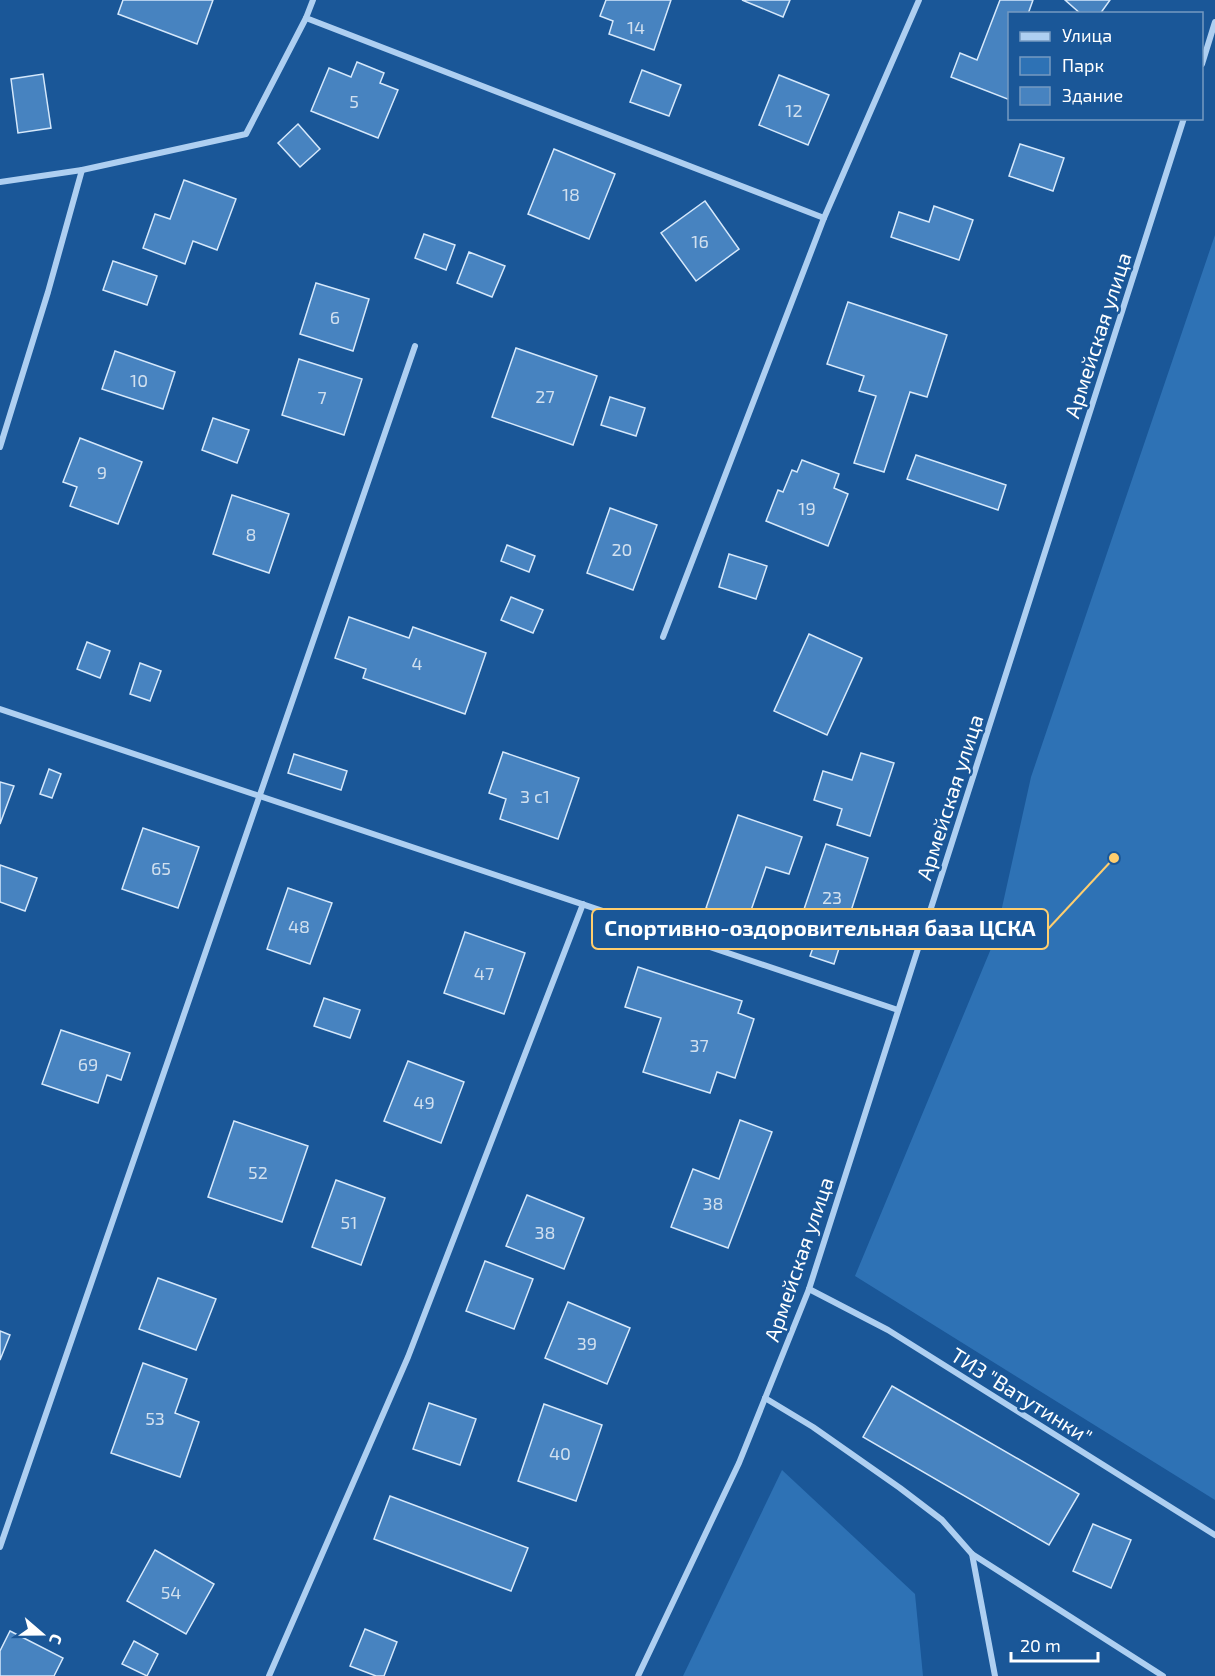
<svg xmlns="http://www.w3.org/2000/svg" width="1215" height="1676" font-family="'Exo 2',sans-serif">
<rect width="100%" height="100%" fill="#1a5798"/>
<g fill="#2e72b5">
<polygon points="1215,235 1215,1500 855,1276 995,939 1031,777"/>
<polygon points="782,1470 915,1594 923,1676 683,1676"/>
</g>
<g fill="#4783c0" stroke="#d5e8fb" stroke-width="1.5">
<polygon points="123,0 213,0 197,44 118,14"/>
<polygon points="606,0 671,0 654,50 609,34 613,21 600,16"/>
<polygon points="742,0 790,0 783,17"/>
<polygon points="1000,0 1033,0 1028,14 1010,14 1010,100 951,77 960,53 977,60"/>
<polygon points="1065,0 1110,0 1100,14 1081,14"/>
<polygon points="357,62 384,73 380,83 398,90 378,138 311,111 329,68 351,77"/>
<polygon points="642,70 681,85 669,116 630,102"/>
<polygon points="43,74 51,128 18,133 11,79"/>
<polygon points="779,75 829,95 808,145 759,125"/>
<polygon points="298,124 320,149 300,167 278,143"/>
<polygon points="1020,144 1064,158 1053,191 1009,176"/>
<polygon points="554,149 615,174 589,239 528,214"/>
<polygon points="184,180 236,199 217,250 193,241 185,264 143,248 155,214 170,219"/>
<polygon points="705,201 739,249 696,281 661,233"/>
<polygon points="934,206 973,220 959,260 891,237 899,212 929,222"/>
<polygon points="424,234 455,245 446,270 415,258"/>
<polygon points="469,252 505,266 492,297 457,283"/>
<polygon points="113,261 157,276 147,305 103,290"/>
<polygon points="316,283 369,299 353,351 300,334"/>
<polygon points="848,302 947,335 927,397 910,392 884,472 854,463 876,396 859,391 864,376 827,364"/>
<polygon points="516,348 597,376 573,445 492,417"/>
<polygon points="115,351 175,372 163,409 102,389"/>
<polygon points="299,359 362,379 344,435 282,415"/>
<polygon points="610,397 645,408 636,436 601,425"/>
<polygon points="213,418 249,430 237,463 202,450"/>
<polygon points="80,438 142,462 118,524 70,506 77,487 63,482"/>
<polygon points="916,455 1006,485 998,510 907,479"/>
<polygon points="802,460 839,474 834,488 848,494 828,546 766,521 778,490 783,492 792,470 797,472"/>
<polygon points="232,495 289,514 269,573 213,554"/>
<polygon points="610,508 657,525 633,590 587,573"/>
<polygon points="507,545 535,556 529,572 501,561"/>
<polygon points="729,554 767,566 756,599 719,587"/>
<polygon points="511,597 543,610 533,633 501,620"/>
<polygon points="349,617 409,638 413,627 486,653 465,714 363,678 366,669 335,658"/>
<polygon points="809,634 862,658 827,735 774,711"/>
<polygon points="87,642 110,651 100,678 77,669"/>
<polygon points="140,663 161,671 150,701 130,694"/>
<polygon points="503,752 579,778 558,839 500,819 506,799 489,793"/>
<polygon points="861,753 894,763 870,836 837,825 842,809 814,800 823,771 852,780"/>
<polygon points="294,754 347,771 341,790 288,773"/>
<polygon points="49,769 61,774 52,798 40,794"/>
<polygon points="0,782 14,786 0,824"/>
<polygon points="738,815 802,837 789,874 766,867 747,922 706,908"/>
<polygon points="143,828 199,847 178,908 122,889"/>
<polygon points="826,844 868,858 834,964 810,956 815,942 795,936"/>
<polygon points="0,865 37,878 25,911 0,902"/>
<polygon points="288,888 332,903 310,964 267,949"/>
<polygon points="465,932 525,953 504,1014 444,993"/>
<polygon points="638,967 742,1001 738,1013 754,1019 735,1078 717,1072 710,1093 643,1072 661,1018 625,1007"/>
<polygon points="324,998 360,1010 350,1038 314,1026"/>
<polygon points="61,1030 130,1053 121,1080 107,1075 98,1103 42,1084"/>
<polygon points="408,1061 464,1082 441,1143 384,1121"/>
<polygon points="740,1120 772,1132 728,1248 671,1227 693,1169 719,1179"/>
<polygon points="234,1121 308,1146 282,1222 208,1197"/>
<polygon points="336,1180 385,1198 361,1265 312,1247"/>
<polygon points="527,1195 584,1218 564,1269 506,1246"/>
<polygon points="485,1261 533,1279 514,1329 466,1311"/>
<polygon points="158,1278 216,1299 196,1350 139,1329"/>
<polygon points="568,1302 630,1328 607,1384 545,1358"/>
<polygon points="0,1331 10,1335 0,1360"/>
<polygon points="143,1363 187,1379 175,1413 199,1422 180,1477 111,1453"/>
<polygon points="892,1386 1079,1494 1049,1545 863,1437"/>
<polygon points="429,1403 476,1419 460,1465 413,1449"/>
<polygon points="544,1404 602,1425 576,1501 518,1481"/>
<polygon points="390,1496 528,1548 511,1591 374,1539"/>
<polygon points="1093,1524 1131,1540 1111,1588 1073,1571"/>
<polygon points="155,1550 214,1584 186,1634 127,1601"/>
<polygon points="365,1629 397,1642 384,1676 376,1676 350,1666"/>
<polygon points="10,1631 63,1658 54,1676 0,1676 0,1651"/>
<polygon points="134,1641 158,1654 147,1676 122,1664"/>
</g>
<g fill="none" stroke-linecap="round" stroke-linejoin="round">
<g stroke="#aecff1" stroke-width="6">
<polyline points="313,0 306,18 824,218 919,0"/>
<polyline points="1202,64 1215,22"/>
<polyline points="0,182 82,170 246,134 306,18"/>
<polyline points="0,447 48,292 82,170"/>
<polyline points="663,637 824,218"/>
<polyline points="0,709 898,1010"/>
<polyline points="809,1289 888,1330 1215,1535"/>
<polyline points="765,1398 813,1427 900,1488 942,1520 972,1554 1163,1676"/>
<polyline points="0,1547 415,346"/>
<polyline points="972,1554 995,1676"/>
<polyline points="269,1676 408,1357 583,904"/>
<polyline points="638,1676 739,1463 809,1289 1184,118"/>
</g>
</g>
<g text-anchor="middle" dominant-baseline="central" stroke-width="5" stroke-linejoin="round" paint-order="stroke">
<g font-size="18" fill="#d1e0ef">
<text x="636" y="27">14</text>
<text x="354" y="101">5</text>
<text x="794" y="110">12</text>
<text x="571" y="194">18</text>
<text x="700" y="241">16</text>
<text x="335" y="317">6</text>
<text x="139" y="380">10</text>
<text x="545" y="396">27</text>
<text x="322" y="397">7</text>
<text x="102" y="472">9</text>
<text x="807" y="508">19</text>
<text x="251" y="534">8</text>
<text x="622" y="549">20</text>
<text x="417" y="663">4</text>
<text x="535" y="796">3 с1</text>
<text x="161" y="868">65</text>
<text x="832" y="897">23</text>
<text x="299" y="926">48</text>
<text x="484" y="973">47</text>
<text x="699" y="1045">37</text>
<text x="88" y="1064">69</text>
<text x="424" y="1102">49</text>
<text x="258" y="1172">52</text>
<text x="713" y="1203">38</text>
<text x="349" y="1222">51</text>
<text x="545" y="1232">38</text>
<text x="587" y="1343">39</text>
<text x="155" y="1418">53</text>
<text x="560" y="1453">40</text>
<text x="171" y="1592">54</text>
</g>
<g font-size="21" fill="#fff" stroke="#1a5798">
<text transform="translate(1097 335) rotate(-72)">Армейская улица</text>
<text transform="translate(949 797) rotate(-72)">Армейская улица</text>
<text transform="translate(798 1259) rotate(-71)">Армейская улица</text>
<text transform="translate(1022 1395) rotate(32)">ТИЗ "Ватутинки"</text>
</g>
</g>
<path fill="none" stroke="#ffce6e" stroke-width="2" d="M1114 858L1048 929"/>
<circle fill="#ffce6e" stroke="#1a5798" stroke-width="2" cx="1114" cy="858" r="6"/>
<rect fill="#1a5798" stroke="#ffce6e" stroke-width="2" x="592" y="909" width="456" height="40" rx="6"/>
<g font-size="22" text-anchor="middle" font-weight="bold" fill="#fff">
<text x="820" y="936">Спортивно-оздоровительная база ЦСКА</text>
</g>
<rect x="1008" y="12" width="195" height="108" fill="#1a5798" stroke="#769ac1" stroke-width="1.5"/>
<rect x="1020" y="32" width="30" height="9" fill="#aecff1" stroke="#769ac1" stroke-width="1.5"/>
<text x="1062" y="42" font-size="18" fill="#ffffff">Улица</text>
<rect x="1020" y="57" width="30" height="18" fill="#2e72b5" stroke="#769ac1" stroke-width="1.5"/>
<text x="1062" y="72" font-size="18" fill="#ffffff">Парк</text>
<rect x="1020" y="87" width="30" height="18" fill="#4783c0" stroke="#769ac1" stroke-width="1.5"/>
<text x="1062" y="102" font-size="18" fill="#ffffff">Здание</text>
<g transform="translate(42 1634) rotate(110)" stroke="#1a5798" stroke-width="4.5" paint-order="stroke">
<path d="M0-4.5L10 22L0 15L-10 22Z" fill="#ffffff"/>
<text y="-9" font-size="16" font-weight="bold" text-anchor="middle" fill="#ffffff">С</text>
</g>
<path d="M1011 1652v9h87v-9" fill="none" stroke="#ffffff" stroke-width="3"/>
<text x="1020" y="1652" font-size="18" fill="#ffffff" stroke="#1a5798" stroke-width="4.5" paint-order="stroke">20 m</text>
</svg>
